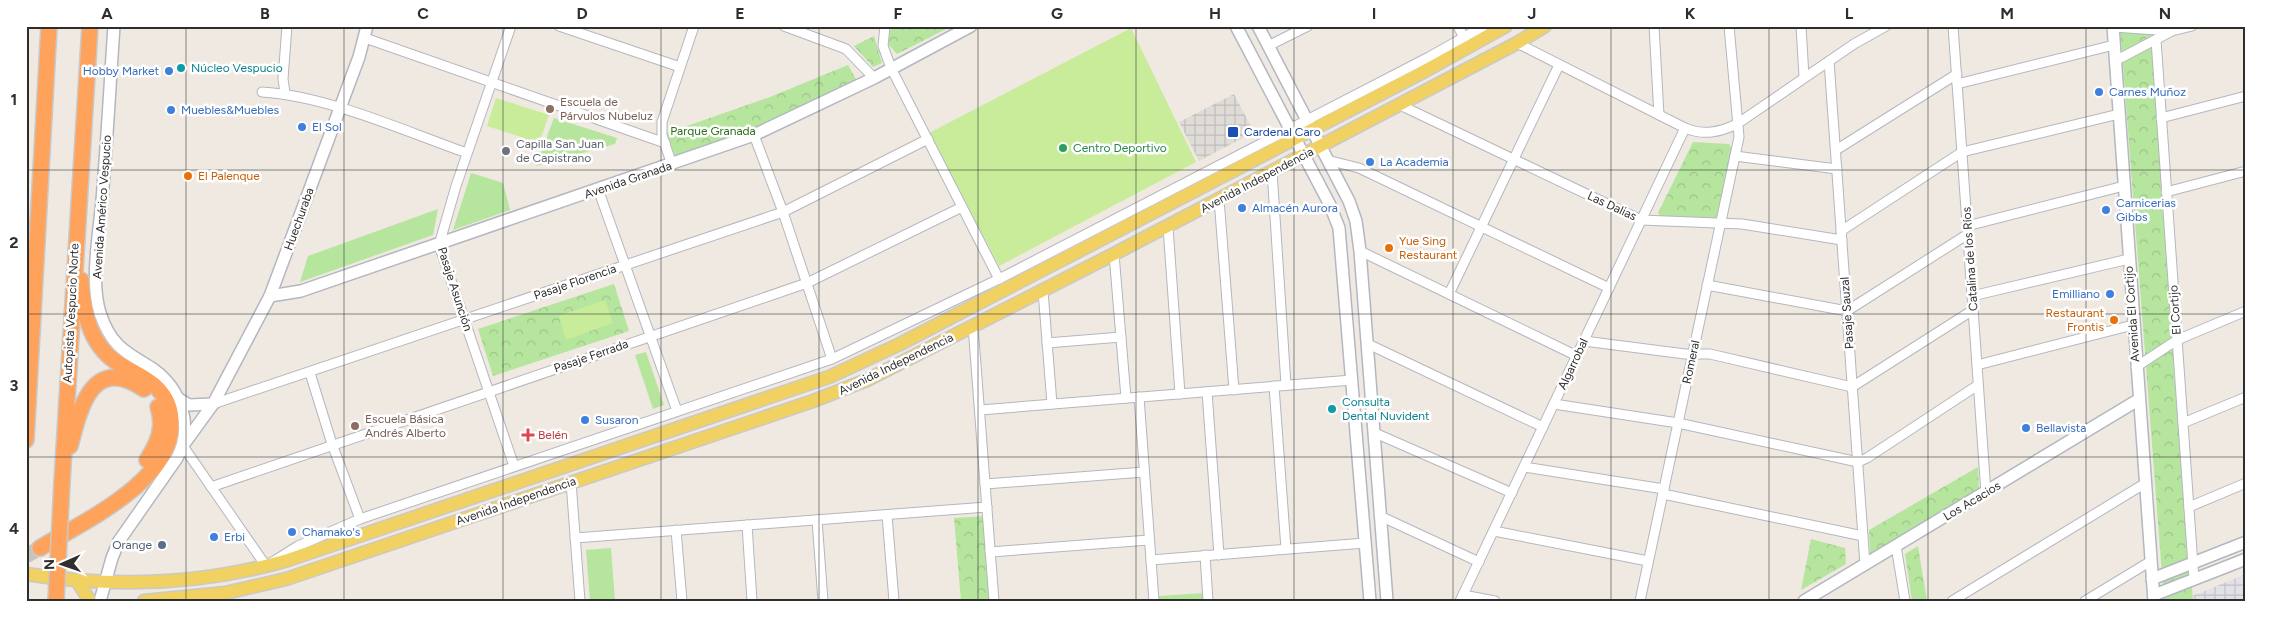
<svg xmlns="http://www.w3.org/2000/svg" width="2272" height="627" font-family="Figtree,sans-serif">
<defs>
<pattern id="industrial-grid" width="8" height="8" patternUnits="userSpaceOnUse" patternTransform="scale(1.25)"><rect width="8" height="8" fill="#e3e1e8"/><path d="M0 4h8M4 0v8" fill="none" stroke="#c3c1c7"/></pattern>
<pattern id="forest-crowns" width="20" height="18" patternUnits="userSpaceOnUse" patternTransform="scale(1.25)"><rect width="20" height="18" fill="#b6e59e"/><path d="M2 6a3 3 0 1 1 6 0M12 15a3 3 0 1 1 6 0" fill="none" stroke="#9dc588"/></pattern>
<pattern id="plaza-grid" width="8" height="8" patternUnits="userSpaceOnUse" patternTransform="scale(1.25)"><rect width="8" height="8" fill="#dfdcd8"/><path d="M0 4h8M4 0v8" fill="none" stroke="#c0bdba"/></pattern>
</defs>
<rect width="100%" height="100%" fill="#efe9e1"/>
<polygon fill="url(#industrial-grid)" points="2246,574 2246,601 2193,601 2192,596"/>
<g fill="#b6e59e">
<polygon points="554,118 617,138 615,144 536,166"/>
<polygon points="471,173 503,183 510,210 453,230"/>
<polygon points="438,209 433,235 300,282 308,256"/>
<polygon points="646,352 664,405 653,409 635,355"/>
<polygon points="611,548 615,601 590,601 586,550"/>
</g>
<g fill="url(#forest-crowns)">
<polygon points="891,26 952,26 897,54 888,44"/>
<polygon points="2120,26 2156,28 2174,372 2193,601 2164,601"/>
<polygon points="874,36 882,63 873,67 854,46"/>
<polygon points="848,65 857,81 753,130 676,159 667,133 770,97"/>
<polygon points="1693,142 1729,144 1732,149 1716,221 1662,218 1658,213"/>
<polygon points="614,284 629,331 493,376 478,329"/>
<polygon points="1978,467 1979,490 1870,554 1869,530"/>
<polygon points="985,516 992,601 961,601 954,518"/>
<polygon points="1811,539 1845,548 1846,564 1801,590"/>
<polygon points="1918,546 1927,601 1912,601 1905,554"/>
<polygon points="1204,593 1204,601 1159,601 1159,596"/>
</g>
<g fill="#c9ec9a">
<polygon points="1131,28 1196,162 999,266 929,133"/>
<polygon points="496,98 549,115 539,143 487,126"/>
<polygon points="605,300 613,323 566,340 559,316"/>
</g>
<polygon fill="url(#plaza-grid)" points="1234,94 1254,132 1199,161 1179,122"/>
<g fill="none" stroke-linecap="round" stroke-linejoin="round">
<polyline stroke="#c8c4bd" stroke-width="15" stroke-dasharray="15 8" stroke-linecap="butt" points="26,556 40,548"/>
<defs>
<g id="street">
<polyline points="511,26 456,186 439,245 514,466"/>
<polyline points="559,26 680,67"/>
<polyline points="784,26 846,49 874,78"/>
<polyline points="885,26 883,46 891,68 999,279"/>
<polyline points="1458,26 1464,38"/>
<polyline points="1654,26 1659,115"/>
<polyline points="1801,26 1804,77"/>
<polyline points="1953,26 1986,493"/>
<polyline points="2113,27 2172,31"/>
<polyline points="365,38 665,143"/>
<polyline points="2156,40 2194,580"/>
<path d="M1517,43l168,85c19,8 35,4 52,-4l117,-80 32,-18"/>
<polyline points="1268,46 1308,26"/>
<polyline points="1829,61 1865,565"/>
<polyline points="2115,61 2172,31 2192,26"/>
<polyline points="1957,84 2114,45"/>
<path d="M262,92c66,4 142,39 205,61"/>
<polyline points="285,93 283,79 287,26"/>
<polyline points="1400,105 1641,220 1742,224 1842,240"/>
<polyline points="2161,118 2246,96"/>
<polyline points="754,135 783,212 832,359"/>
<polyline points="1836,150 1957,74"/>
<polyline points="1735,156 1837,169"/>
<polyline points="1327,160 1359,168 1609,288"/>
<polyline points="672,165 662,135 662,122 694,26"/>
<polyline points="1272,171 1286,385"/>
<polyline points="598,189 677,411"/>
<polyline points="2166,192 2246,171"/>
<polyline points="1219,199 1234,390"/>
<polyline points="1967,226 2124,186"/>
<polyline points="1168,227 1180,394"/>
<polyline points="1841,231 1962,152 2119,114"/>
<polyline points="1360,251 1577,356"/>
<polyline points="1114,254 1126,398"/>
<polyline points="1707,285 1847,311 1968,234"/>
<polyline points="1043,291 1052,404"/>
<polyline points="1449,294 1559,65"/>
<polyline points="1972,296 2129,259"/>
<polyline points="973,326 994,601"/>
<polyline points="1584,341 1685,354 1710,354 1852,387 1973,310"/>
<polyline points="1047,343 1121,337"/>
<polyline points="1368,344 1543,427"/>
<polyline points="1977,365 2133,325"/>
<polyline points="2136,367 2177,340 2246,311"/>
<polyline points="310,373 332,444 360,519"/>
<polyline points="1274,386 1286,549"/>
<polyline points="1207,392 1219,555"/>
<polyline points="1139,397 1154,601"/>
<polyline points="213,404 783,212 928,139"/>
<polyline points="1554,404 1678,423 1858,462 1867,458 1978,385"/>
<polyline points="980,410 1352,380"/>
<polyline points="2183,423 2246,397"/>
<polyline points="1375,433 1512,493"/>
<polyline points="183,446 266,566 298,546 360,519 832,359 999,279 1429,57 1484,26"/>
<polyline points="1524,467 1664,489"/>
<polyline points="571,482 580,601"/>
<polyline points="985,484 1144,472"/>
<polyline points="211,487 807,283 962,207"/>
<polyline points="1663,494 1863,536"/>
<polyline points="2189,507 2246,483"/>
<polyline points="887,515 894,601"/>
<polyline points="1380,516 1479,562"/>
<polyline points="817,520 823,601"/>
<polyline points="747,525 752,601"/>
<polyline points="676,530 682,601"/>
<polyline points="1494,531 1648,561"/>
<polyline points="575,538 987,507"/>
<polyline points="1896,546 1905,601"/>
<polyline points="990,552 1149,540"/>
<polyline points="1205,555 1208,601"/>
<polyline points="1151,560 1365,543"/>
<polyline points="1463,595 1495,601"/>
<polyline points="1460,601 1685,128"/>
<polyline points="1640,601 1739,137 1729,26"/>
<polyline points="1952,601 2144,484"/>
<polyline points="2085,601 2151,561"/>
</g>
<g id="secondary">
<polyline points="1236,26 1330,205 1339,228 1370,601"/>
<polyline points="1258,26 1349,201 1356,221 1360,251 1387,601"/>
<polyline points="2113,26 2154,601"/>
<polyline points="270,296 301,291 754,135 874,78 971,26"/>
<polyline points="179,399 189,405 213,404"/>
<polyline points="184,444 213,404 270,296 359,57 367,26"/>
<polyline points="2152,579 2246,542"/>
<polyline points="2154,595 2246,559"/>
<path d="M100,601l12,-43 7,-17 58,-83c17,-32 4,-69 -24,-89 -12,-8 -25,-14 -35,-24 -9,-9 -14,-20 -18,-32 -10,-33 -1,-79 2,-113 5,-58 8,-116 12,-174"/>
<polyline points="1804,601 2138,400"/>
</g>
<g id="primary">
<path d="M26,574c89,14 176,11 262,-14l541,-183 71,-33 523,-272 83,-46"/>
<polyline points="77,581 90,601"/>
<polyline points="144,601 225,593 286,579 813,401 867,380 1114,254 1517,43 1545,26"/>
</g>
<g id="highway">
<polyline points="26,440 49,26"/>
<path d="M70,446c10,-38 22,-92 74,-57"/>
<path d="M147,460c11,-17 18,-33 11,-53"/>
<polyline points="62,482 90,26"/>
<path d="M40,548c42,-26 134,-67 131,-126 0,-13 -5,-25 -14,-34 -12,-12 -29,-17 -42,-27 -26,-18 -32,-51 -34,-81"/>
</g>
</defs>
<use href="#street" stroke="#b4b7c1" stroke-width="11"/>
<use href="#secondary" stroke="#b4b7c1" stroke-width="14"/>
<use href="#primary" stroke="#c9c9c9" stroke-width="15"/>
<use href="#highway" stroke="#c9c9c9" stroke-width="18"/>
<use href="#street" stroke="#fff" stroke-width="9"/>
<use href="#secondary" stroke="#fff" stroke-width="11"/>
<use href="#primary" stroke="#f2d163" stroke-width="12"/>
<use href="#highway" stroke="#ffa35c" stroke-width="15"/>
<defs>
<polyline id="highway-bridge" points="56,601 62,482"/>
</defs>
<use href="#highway-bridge" stroke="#c9c9c9" stroke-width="18" stroke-linecap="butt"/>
<use href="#highway-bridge" stroke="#ffa35c" stroke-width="15"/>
</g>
<path fill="none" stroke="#2e2e2e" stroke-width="1" stroke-opacity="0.55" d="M186,26v575M344,26v575M503,26v575M661,26v575M819,26v575M978,26v575M1136,26v575M1294,26v575M1453,26v575M1611,26v575M1769,26v575M1928,26v575M2086,26v575M26,170h2220M26,314h2220M26,457h2220"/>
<g fill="#0f9aa8" stroke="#fff" stroke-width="2">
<circle cx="181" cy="68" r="5"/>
<circle cx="1332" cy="409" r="5"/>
</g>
<g fill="#3f7fe0" stroke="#fff" stroke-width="2">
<circle cx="169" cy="71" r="5"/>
<circle cx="2099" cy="92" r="5"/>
<circle cx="171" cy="110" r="5"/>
<circle cx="302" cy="127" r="5"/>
<circle cx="1370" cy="162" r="5"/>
<circle cx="1242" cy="208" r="5"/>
<circle cx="2106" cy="210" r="5"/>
<circle cx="2110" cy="294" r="5"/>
<circle cx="585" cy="420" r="5"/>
<circle cx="2026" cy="428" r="5"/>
<circle cx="292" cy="532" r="5"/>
<circle cx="214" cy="537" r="5"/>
</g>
<g fill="#8d6e63" stroke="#fff" stroke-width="2">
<circle cx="550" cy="109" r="5"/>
<circle cx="355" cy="426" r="5"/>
</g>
<rect fill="#1a4fb4" stroke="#fff" stroke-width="2" x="1227" y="126" width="12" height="12" rx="2.5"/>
<circle fill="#2e9e5b" stroke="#fff" stroke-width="2" cx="1063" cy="148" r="5"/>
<circle fill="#6b7280" stroke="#fff" stroke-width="2" cx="506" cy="151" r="5"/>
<g fill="#e8710a" stroke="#fff" stroke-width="2">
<circle cx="188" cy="176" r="5"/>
<circle cx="1389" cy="248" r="5"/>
<circle cx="2114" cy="320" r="5"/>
</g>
<path fill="#e0444e" stroke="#fff" stroke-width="2" d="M525.5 427.5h5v5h5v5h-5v5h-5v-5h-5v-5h5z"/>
<circle fill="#5c6f8a" stroke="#fff" stroke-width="2" cx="162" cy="545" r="5"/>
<g text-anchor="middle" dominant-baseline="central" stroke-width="5" stroke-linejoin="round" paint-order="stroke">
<g font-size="12" fill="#0d838f" stroke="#fff" text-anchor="start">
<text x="191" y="68">Núcleo Vespucio</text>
<text x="1342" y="402">Consulta<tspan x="1342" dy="14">Dental Nuvident</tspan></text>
</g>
<g font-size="12" fill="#366cbe" stroke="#fff" text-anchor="start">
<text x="159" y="71" text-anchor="end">Hobby Market</text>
<text x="2109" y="92">Carnes Muñoz</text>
<text x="181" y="110">Muebles&amp;Muebles</text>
<text x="312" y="127">El Sol</text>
<text x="1380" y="162">La Academia</text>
<text x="2116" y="203">Carnicerias<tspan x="2116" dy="14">Gibbs</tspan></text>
<text x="1252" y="208">Almacén Aurora</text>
<text x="2100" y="294" text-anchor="end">Emilliano</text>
<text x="595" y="420">Susaron</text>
<text x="2036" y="428">Bellavista</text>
<text x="302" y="532">Chamako's</text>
<text x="224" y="537">Erbi</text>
</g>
<g font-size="12" fill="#785e54" stroke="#fff" text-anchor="start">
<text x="560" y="102">Escuela de<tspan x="560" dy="14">Párvulos Nubeluz</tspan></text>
<text x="365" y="419">Escuela Básica<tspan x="365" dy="14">Andrés Alberto</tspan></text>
</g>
<g font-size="12" fill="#2c6e1b" stroke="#fff">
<text x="713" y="131">Parque Granada</text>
</g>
<g font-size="12" fill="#164399" stroke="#fff" text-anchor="start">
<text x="1244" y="132">Cardenal Caro</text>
</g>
<g font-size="12" fill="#5b616d" stroke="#fff" text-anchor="start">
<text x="516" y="144">Capilla San Juan<tspan x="516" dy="14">de Capistrano</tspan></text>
</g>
<g font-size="12" fill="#27864d" stroke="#fff" text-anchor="start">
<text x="1073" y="148">Centro Deportivo</text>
</g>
<g font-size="12" fill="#c56008" stroke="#fff" text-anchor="start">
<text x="198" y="176">El Palenque</text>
<text x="1399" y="241">Yue Sing<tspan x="1399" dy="14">Restaurant</tspan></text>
<text x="2104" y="313" text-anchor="end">Restaurant<tspan x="2104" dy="14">Frontis</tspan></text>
</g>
<g font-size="12" fill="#2e2e2e" stroke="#fff">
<text transform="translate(628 180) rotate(-19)">Avenida Granada</text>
<text transform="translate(1257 180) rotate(-28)">Avenida Independencia</text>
<text transform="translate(1612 206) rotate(25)">Las Dalias</text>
<text transform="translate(102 207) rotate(-86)">Avenida Américo Vespucio</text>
<text transform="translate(299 219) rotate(-70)">Huechuraba</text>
<text transform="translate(1970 259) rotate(-94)">Catalina de los Ríos</text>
<text transform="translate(575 282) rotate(-19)">Pasaje Florencia</text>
<text transform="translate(455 289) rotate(72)">Pasaje Asunción</text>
<text transform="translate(2175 310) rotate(-94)">El Cortijo</text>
<text transform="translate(71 313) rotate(-87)">Autopista Vespucio Norte</text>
<text transform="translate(1847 313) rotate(-94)">Pasaje Sauzal</text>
<text transform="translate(2132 314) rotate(-94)">Avenida El Cortijo</text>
<text transform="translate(591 356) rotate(-19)">Pasaje Ferrada</text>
<text transform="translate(1691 362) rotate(-78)">Romeral</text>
<text transform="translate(896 364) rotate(-26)">Avenida Independencia</text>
<text transform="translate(1573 364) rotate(-65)">Algarrobal</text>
<text transform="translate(516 501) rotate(-19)">Avenida Independencia</text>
<text transform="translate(1972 501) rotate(-31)">Los Acacios</text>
</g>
<g font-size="12" fill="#be3a42" stroke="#fff" text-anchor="start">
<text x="538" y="435">Belén</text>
</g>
<g font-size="12" fill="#4e5e75" stroke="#fff" text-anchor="end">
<text x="152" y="545">Orange</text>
</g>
</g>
<rect width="2272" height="627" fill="none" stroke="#ffffff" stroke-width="55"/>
<g transform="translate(62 564) rotate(268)" stroke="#ffffff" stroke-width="4" paint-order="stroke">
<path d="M0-4L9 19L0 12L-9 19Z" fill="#2e2e2e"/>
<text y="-8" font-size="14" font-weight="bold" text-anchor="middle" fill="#2e2e2e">N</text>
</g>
<rect x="28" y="28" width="2216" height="572" fill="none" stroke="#2e2e2e" stroke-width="2"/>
<g font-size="16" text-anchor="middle" font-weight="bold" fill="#2e2e2e">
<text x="107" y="19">A</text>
<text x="265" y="19">B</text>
<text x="423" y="19">C</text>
<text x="582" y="19">D</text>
<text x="740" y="19">E</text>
<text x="898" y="19">F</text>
<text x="1057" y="19">G</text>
<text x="1215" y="19">H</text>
<text x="1374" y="19">I</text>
<text x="1532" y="19">J</text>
<text x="1690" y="19">K</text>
<text x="1849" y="19">L</text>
<text x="2007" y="19">M</text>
<text x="2165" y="19">N</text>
<text x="14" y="105">1</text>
<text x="14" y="248">2</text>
<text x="14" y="391">3</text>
<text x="14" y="534">4</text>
</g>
</svg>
